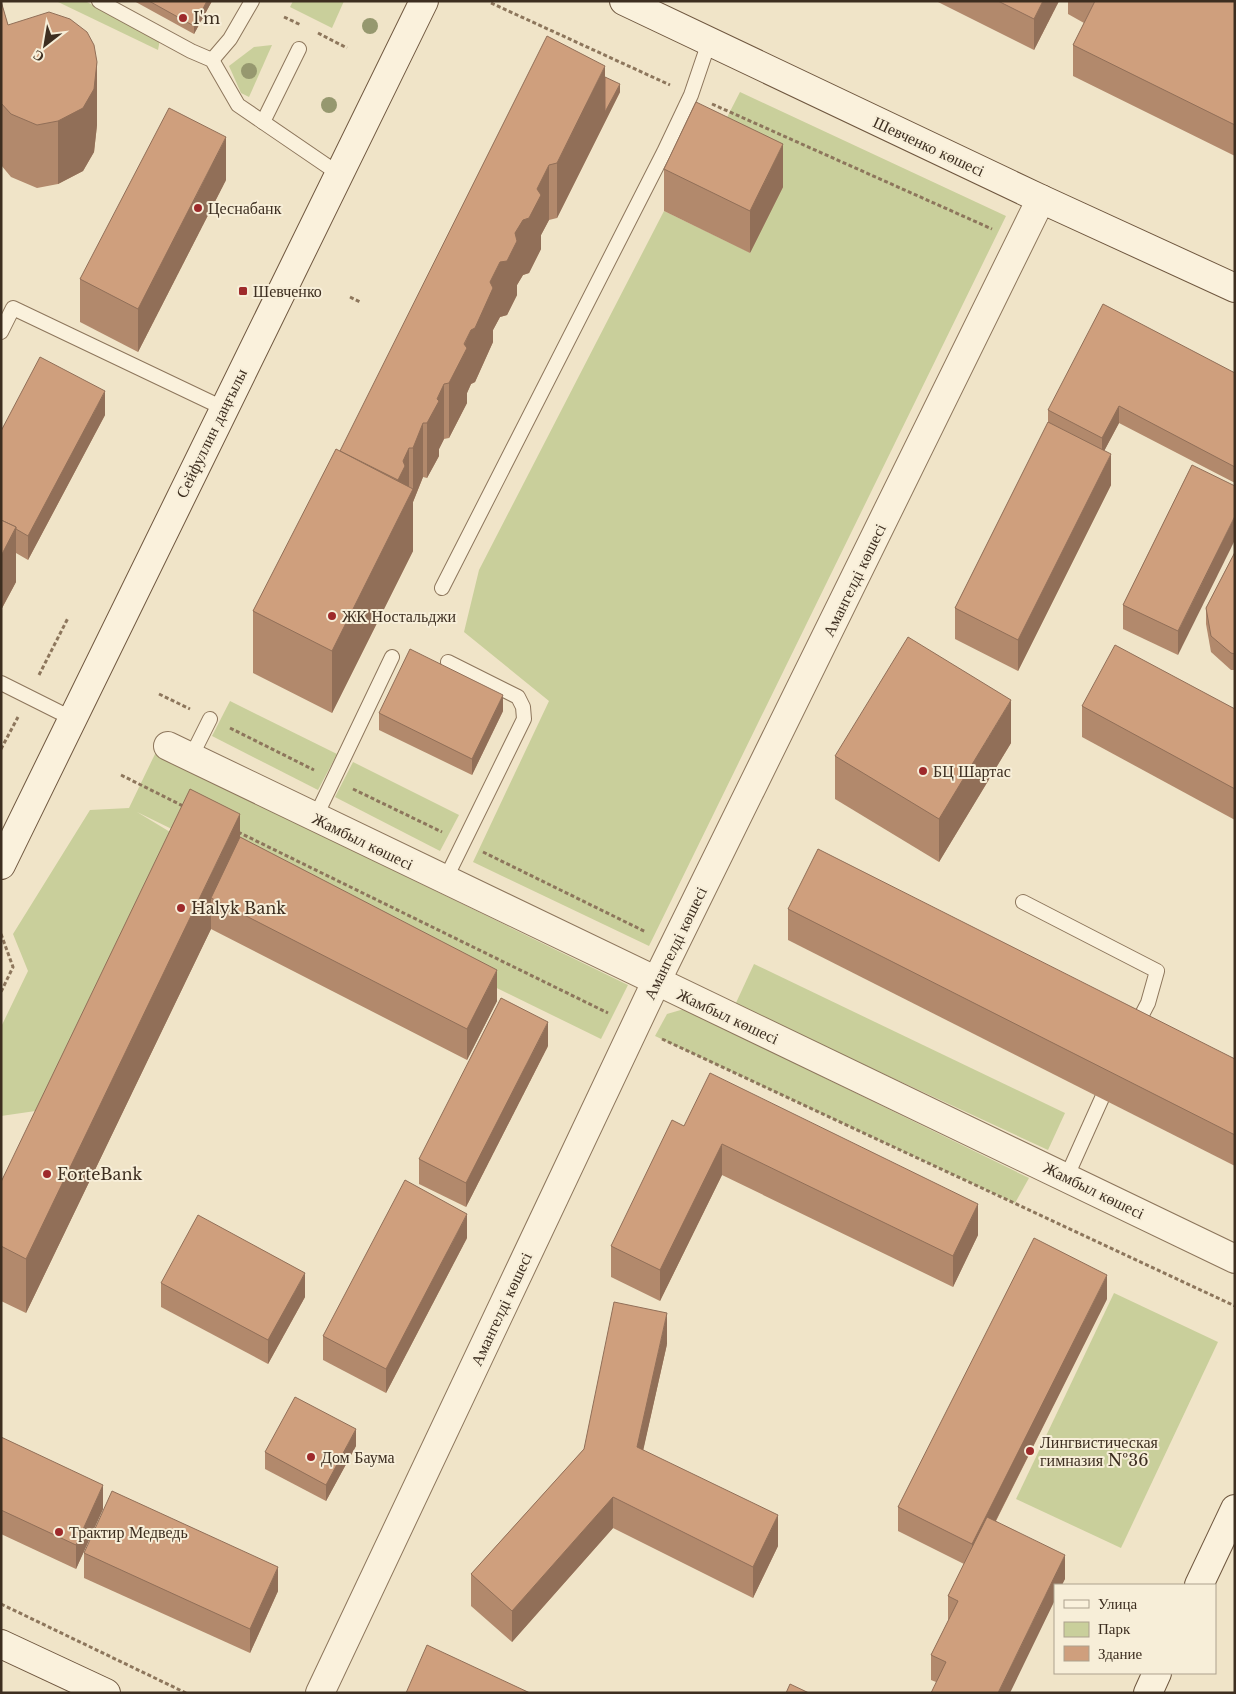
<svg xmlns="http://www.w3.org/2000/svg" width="1236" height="1694" font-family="'Libre Baskerville',serif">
<rect width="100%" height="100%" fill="#f0e4c8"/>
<g fill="#c9cf9b">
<polygon points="56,1 85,1 160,39 158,50"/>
<polygon points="293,1 344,1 332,28 290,7"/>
<polygon points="272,45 249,97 241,93 229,66 254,47"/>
<polygon points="740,92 1006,216 649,946 473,862 549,701 464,632 479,570 664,211 751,253 720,131"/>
<polygon points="230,701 337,754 318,790 212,736"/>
<polygon points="155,754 628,985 601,1039 137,812 190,844 63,1107 1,1116 1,1027 28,971 13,934 90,810 129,808"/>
<polygon points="353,762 459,815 440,851 335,797"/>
<polygon points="754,964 1065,1113 1048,1150 735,1005"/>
<polygon points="684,1009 1029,1178 1015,1203 655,1036 667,1014"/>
<polygon points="1114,1293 1218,1342 1121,1548 1016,1499"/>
</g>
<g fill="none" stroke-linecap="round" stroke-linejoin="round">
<defs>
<g id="lane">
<polyline points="99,1 191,51 212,60 238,105 339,174"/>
<polyline points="212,60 230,39 252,1"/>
<polyline points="263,122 299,49"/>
<polyline points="1,332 13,308 223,408"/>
<polyline points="442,588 664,152 691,95 709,42"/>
<polyline points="1,683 73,719"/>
<polyline points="191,757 210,719"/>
<polyline points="315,818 392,657"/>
<polyline points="445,880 524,719 523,707 518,697 448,662"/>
<polyline points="1023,902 1157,971 1148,1003 1135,1028"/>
<polyline points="1067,1176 1102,1098"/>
</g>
<g id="street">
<polyline points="168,746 1235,1259"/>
<polyline points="320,1693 656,982 1041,199"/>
</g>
<g id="secondary">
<polyline points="624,1 1041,199 1235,288"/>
<polyline points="1,865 424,1"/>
<polyline points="1199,1585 1235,1509"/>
<polyline points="1,1644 106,1693"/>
<polyline points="1148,1693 1157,1673"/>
</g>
</defs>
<use href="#lane" stroke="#8d765c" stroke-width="16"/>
<use href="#street" stroke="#8d765c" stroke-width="30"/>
<use href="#secondary" stroke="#6f573f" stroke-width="30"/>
<g stroke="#8d765c" stroke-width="3" stroke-dasharray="4 2.5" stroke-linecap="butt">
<polyline points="491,3 670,85"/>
<polyline points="284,17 301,25"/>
<polyline points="318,33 347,48"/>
<polyline points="712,104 992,229"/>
<polyline points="350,297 360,302"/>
<polyline points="39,675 68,618"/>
<polyline points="159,694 190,709"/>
<polyline points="230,728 314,770"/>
<polyline points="1,749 18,717"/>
<polyline points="121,775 185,807"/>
<polyline points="353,789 442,832"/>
<polyline points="238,832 608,1013"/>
<polyline points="483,852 646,932"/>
<polyline points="1,934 13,967 1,992"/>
<polyline points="662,1039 1235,1306"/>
<polyline points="1,1604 186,1693"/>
</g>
<use href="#lane" stroke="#faf1dc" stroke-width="14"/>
<use href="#street" stroke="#faf1dc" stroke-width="28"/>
<use href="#secondary" stroke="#faf1dc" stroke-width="28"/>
</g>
<g fill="#96986f">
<circle cx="370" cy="26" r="8"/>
<circle cx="249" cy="71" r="8"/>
<circle cx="329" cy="105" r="8"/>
</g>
<g fill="#b2896c">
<polygon points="1,1 8,25 97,125 94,152 83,171 58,184 37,188 11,177 1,165"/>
<polygon points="134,1 212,1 194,34"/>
<polygon points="936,1 1059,1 1034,50"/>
<polygon points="1068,1 1235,1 1235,156 1073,76 1073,45 1084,23 1068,14"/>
<polygon points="605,77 620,92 557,218 549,220 541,235 541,249 529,273 523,275 517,285 517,295 507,315 500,317 493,330 493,342 475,382 471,384 467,393 467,403 449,438 444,439 439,449 439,456 427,478 423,477 413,502 413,551 332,713 253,673 253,611 340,451"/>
<polygon points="664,169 783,187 750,253 664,211"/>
<polygon points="226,180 138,352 80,322 80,279"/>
<polygon points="1235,373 1235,483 1119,423 1104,451 1111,485 1018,671 955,639 955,608 1048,423 1048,410"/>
<polygon points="105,415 28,560 16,553 16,582 1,610 1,431"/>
<polygon points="1192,465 1178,655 1123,629 1123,605"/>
<polygon points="1235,552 1235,670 1231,670 1211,652 1206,624 1206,608"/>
<polygon points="1082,706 1235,709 1235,820 1082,737"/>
<polygon points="503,711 472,775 379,730 379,713"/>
<polygon points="1011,743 939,862 835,799 835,756"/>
<polygon points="240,837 497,1001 467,1060 211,929 26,1313 1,1301 1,1182"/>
<polygon points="788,909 1235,1059 1235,1166 788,940"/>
<polygon points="548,1046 466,1207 419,1184 419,1159"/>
<polygon points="684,1126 978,1235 953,1287 722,1175 660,1301 611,1277 611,1246"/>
<polygon points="467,1238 386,1393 323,1360 323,1336"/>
<polygon points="161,1283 305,1297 268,1364 161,1307"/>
<polygon points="1107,1299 996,1521 1065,1579 936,1682 931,1680 931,1655 948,1621 948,1596 964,1564 898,1531 898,1507"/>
<polygon points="667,1344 643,1450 778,1546 753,1598 613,1528 512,1642 471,1606 471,1574 584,1449"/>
<polygon points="1,1437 103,1509 76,1569 1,1534"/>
<polygon points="356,1446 326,1501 265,1469 265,1452"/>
<polygon points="84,1553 278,1591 250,1653 84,1578"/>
</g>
<g fill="#916f58">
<polygon points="207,1 212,1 194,34 194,26"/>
<polygon points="1043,1 1059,1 1034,50 1034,19"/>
<polygon points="97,62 97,125 94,152 83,171 58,184 58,121"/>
<polygon points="605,66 605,112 620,84 620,92 557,218 557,163"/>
<polygon points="226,137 226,180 138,352 138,309"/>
<polygon points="783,144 783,187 750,253 750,211"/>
<polygon points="549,165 549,220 541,235 541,249 529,273 523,275 517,285 517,295 507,315 500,317 493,330 493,342 475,382 471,384 467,393 467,403 449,438 449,383 490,282"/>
<polygon points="444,384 444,439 439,449 439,456 427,478 427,423 437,399"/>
<polygon points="105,391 105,415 28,560 28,536"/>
<polygon points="1119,406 1119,423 1102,455 1102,438"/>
<polygon points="423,423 423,477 413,502 413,551 332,713 332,651 395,487 403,461 409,448 409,497 413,489 413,448"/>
<polygon points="1111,454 1111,485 1018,671 1018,640"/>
<polygon points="1235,516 1235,540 1178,655 1178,631"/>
<polygon points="16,527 16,582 1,610 1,556"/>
<polygon points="503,695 503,711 472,775 472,759"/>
<polygon points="1011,700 1011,743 939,862 939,819"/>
<polygon points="240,814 240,868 211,898 211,929 26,1313 26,1259"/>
<polygon points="497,970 497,1001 467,1060 467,1029"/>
<polygon points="548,1022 548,1046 466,1207 466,1183"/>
<polygon points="722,1144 722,1175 660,1301 660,1270"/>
<polygon points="978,1204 978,1235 953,1287 953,1256"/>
<polygon points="467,1214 467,1238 386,1393 386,1369"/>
<polygon points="305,1273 305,1297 268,1364 268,1340"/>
<polygon points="1107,1275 1107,1299 972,1568 972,1544"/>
<polygon points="667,1313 667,1344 637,1478 637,1447"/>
<polygon points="356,1429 356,1446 326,1501 326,1485"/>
<polygon points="103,1485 103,1509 76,1569 76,1545"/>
<polygon points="613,1497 613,1528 512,1642 512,1611"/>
<polygon points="778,1515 778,1546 753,1598 753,1567"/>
<polygon points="1065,1555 1065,1579 1062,1585 1055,1585 1055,1600 1010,1693 998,1693"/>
<polygon points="278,1567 278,1591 250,1653 250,1629"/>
</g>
<g fill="#cf9f7d" stroke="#916f58">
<polygon points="1,1 8,25 49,12 70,19 87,32 94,45 97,62 94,89 83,108 58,121 37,125 11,114 1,103"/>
<polygon points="149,1 207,1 194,26"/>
<polygon points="998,1 1043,1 1034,19"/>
<polygon points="1095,1 1235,1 1235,125 1073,45"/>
<polygon points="547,36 605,66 557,163 549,165 537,189 541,195 529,218 523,220 515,233 517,241 507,261 500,262 490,282 493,288 475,328 471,330 464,344 467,348 449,383 444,384 437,399 439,401 427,423 423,423 413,448 409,448 403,461 405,466 398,480 340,451"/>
<polygon points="605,77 620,84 605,112"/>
<polygon points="696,102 783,144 750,211 664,169"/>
<polygon points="169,108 226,137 138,309 80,279"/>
<polygon points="1103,304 1235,373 1235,467 1119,406 1102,438 1048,410"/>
<polygon points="40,357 105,391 28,536 16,529 16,527 1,520 1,431"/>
<polygon points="1048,422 1111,454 1018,640 955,608"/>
<polygon points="336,449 413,489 332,651 253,611"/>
<polygon points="1192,465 1235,486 1235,516 1178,631 1123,605"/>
<polygon points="1,520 16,527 1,556"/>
<polygon points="1235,552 1235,654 1231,653 1211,636 1206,608"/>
<polygon points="908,637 1011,700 939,819 835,756"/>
<polygon points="1115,645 1235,709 1235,789 1082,706"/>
<polygon points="410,649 503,695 472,759 379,713"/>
<polygon points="190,789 240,814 26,1259 1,1246 1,1182"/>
<polygon points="240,837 497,970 467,1029 211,898"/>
<polygon points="818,849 1235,1059 1235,1135 788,909"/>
<polygon points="501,998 548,1022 466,1183 419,1159"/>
<polygon points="710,1073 978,1204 953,1256 722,1144 660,1270 611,1246 672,1120 684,1126"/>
<polygon points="405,1180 467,1214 386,1369 323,1336"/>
<polygon points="198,1215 305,1273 268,1340 161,1283"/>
<polygon points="1034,1238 1107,1275 972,1544 898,1507"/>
<polygon points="614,1302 667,1313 637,1447 778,1515 753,1567 613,1497 512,1611 471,1574 584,1449"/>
<polygon points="295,1397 356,1429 326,1485 265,1452"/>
<polygon points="1,1437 103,1485 76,1545 1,1510"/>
<polygon points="112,1491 278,1567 250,1629 84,1553"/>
<polygon points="987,1517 1065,1555 998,1693 931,1693 946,1662 931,1655 958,1601 948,1596"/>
<polygon points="427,1645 530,1693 406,1693"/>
<polygon points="790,1684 809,1693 786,1693"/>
</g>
<g fill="#9e2a2b" stroke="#f7eed8" stroke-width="2">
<circle cx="183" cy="18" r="5"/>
<circle cx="198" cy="208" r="5"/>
<rect x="238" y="286" width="10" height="10" rx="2.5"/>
<circle cx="332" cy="616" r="5"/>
<circle cx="923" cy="771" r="5"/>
<circle cx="181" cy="908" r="5"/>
<circle cx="47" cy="1174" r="5"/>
<circle cx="1030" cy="1451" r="5"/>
<circle cx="311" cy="1457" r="5"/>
<circle cx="59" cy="1532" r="5"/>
</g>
<g text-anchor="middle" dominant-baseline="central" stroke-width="4" stroke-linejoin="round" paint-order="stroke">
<g font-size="16" fill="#3d2e20" stroke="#f7eed8" text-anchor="start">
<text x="193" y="18">I'm</text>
<text x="208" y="208">Цеснабанк</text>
<text x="253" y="291">Шевченко</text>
<text x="342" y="616">ЖК Ностальджи</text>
<text x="933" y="771">БЦ Шартас</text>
<text x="191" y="908">Halyk Bank</text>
<text x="57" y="1174">ForteBank</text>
<text x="1040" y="1442">Лингвистическая<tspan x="1040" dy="18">гимназия №36</tspan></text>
<text x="321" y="1457">Дом Баума</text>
<text x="69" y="1532">Трактир Медведь</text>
</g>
<g font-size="16" fill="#3d2e20" stroke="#f7eed8">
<text transform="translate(929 146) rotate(25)">Шевченко көшесі</text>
<text transform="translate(211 433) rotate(-64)">Сейфуллин даңғылы</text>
<text transform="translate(854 580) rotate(-64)">Амангелді көшесі</text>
<text transform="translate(363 841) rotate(26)">Жамбыл көшесі</text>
<text transform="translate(675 943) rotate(-64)">Амангелді көшесі</text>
<text transform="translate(728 1016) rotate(25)">Жамбыл көшесі</text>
<text transform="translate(1094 1190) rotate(26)">Жамбыл көшесі</text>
<text transform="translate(501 1309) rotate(-65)">Амангелді көшесі</text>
</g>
</g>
<rect width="1236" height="1694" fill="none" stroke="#3d2e20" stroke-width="5"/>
<rect x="1054" y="1584" width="162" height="90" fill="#f7eed8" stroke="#ada18e"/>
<rect x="1064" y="1600" width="25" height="8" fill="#faf1dc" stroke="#ada18e"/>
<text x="1098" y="1609" font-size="15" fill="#3d2e20">Улица</text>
<rect x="1064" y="1622" width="25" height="15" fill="#c9cf9b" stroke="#ada18e"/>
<text x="1098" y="1634" font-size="15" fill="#3d2e20">Парк</text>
<rect x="1064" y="1646" width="25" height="15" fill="#cf9f7d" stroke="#ada18e"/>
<text x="1098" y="1659" font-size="15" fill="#3d2e20">Здание</text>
<g transform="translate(45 45) rotate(211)" stroke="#f7eed8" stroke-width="4" paint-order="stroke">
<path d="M0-4L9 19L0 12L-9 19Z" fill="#3d2e20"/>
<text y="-8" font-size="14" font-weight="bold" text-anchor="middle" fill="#3d2e20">С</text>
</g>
</svg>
